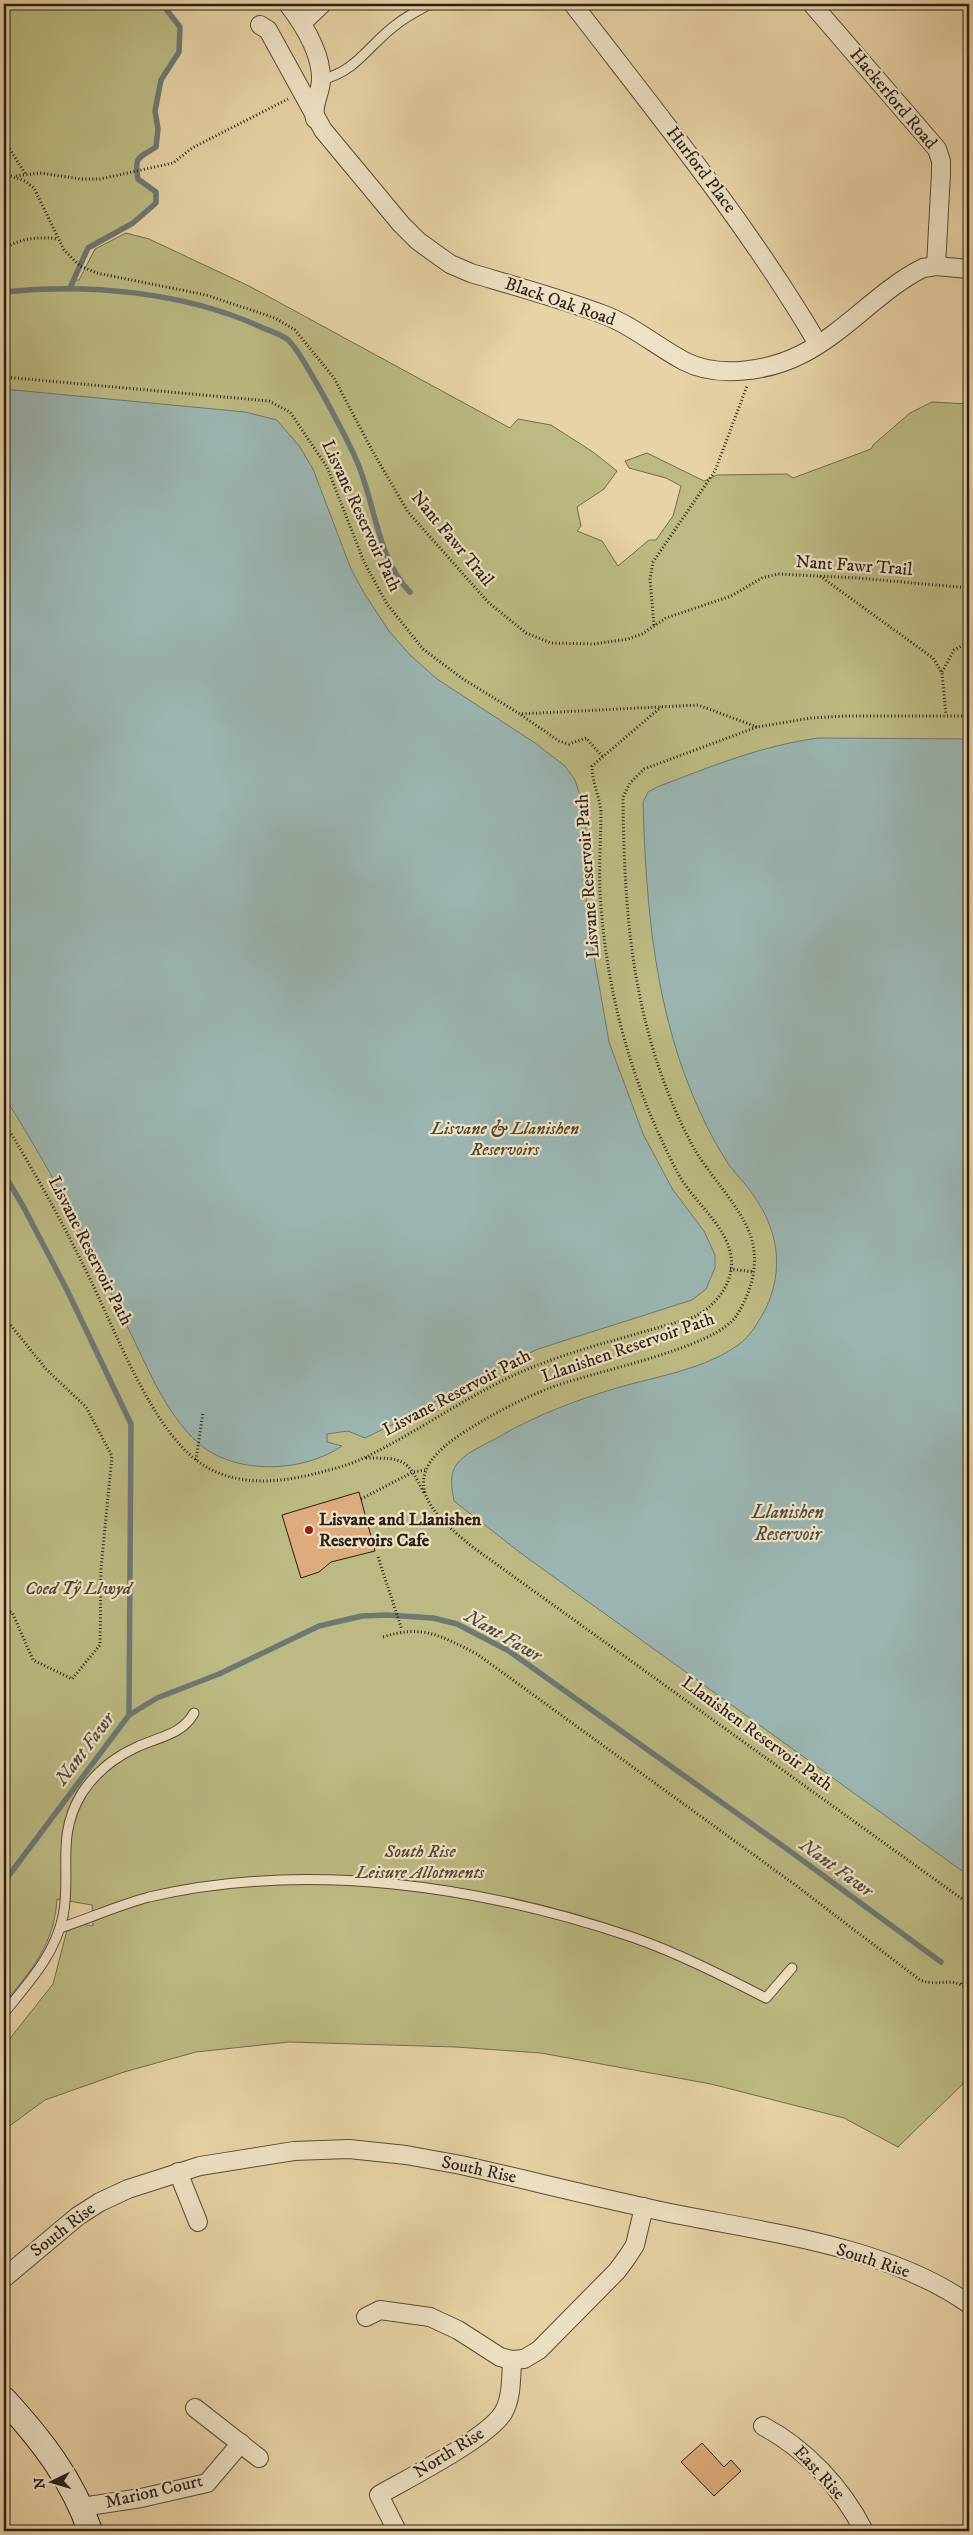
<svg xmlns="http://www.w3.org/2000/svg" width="973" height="2535" font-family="'IM FELL DW Pica',serif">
<rect width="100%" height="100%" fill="#e7d3a5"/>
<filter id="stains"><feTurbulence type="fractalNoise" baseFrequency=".004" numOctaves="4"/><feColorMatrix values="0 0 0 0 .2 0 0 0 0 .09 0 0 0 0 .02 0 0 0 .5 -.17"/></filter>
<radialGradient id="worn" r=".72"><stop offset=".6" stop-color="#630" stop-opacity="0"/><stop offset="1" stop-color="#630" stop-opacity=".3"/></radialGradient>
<path fill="#bcba82" stroke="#746c4c" d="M4,4h158l18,23 -1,25 -18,28 -6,31 3,18 -2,18c-18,11 -22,11 -18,32l18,13v11l-23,20 -45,25 -14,32h5l16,-31 31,-16 23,6 100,47 261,142 8,-9 33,6 42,27 24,19 -13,18 -27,18 4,19 -4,5 25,10 16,25 31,-26h7l17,-24 8,-30 -15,-8 -37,-10 -4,-7 22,-8 57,28 13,-6 70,-1 6,4 78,-29 3,-5 36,-31 22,-11 37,2v1674l-71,69 -54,-29 -133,-34 -170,-31 -85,-6 -167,-5 -93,10 -72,20 -79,28 -41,30v-84l49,-62 14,-54 14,-6 12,2 -1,-21 -35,-6c-3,45 -24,70 -53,104z"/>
<g fill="#9bb5b2" stroke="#6e7974">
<path d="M4,389l241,23 32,8 23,27 13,22 38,100 13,24 25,38 21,24 27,24 98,64 30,23 10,14 11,35 -1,67 3,40 21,120 34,92 30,56 31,41 11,24v13l-9,21 -14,11 -154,49 -55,26 -83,46 -35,17 -17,-7 -21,3v8l15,4c-38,26 -102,29 -139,1 -34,-27 -53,-74 -71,-111 -16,-33 -32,-66 -48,-98 -24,-49 -51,-96 -80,-142z"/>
<path d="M819,738l150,1v1137l-447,-322 -68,-53c-2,-12 -5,-25 2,-36 9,-12 26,-19 39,-26 39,-23 81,-39 125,-52 36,-10 87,-19 118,-42 12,-8 21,-24 28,-37 17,-36 13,-73 -8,-106 -8,-14 -20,-25 -29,-37 -11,-17 -21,-35 -29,-53 -45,-98 -54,-204 -57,-310l5,-10 9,-5c53,-20 106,-42 162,-49z"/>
</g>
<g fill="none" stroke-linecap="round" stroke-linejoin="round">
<g stroke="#6e7974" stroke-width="5.5">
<path d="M70,288l18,-40 45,-25 23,-20v-11l-18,-13c-4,-22 0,-21 18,-32l2,-18 -3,-18 6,-31 18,-28 1,-25 -18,-23"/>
<path d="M4,292c83,-9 182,0 259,36 8,3 17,6 24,11 13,9 63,105 71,125 17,40 20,96 52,128"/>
<polyline points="4,1174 23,1206 67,1290 131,1424 129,1715"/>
<polyline points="4,1882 129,1715 157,1698 219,1674 319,1626 362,1616 387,1615 433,1618 457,1624 509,1651 787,1849 941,1962"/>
</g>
</g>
<g fill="#dcab7e" stroke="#2b1f17">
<polygon points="359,1492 375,1551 331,1562 319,1572 301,1578 282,1515"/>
<polygon points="702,2443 724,2467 731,2460 741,2471 714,2496 681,2462"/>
</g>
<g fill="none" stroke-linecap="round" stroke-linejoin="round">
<defs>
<g id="lane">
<path d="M321,80c38,-10 47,-35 76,-56 10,-8 22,-14 33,-20"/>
<path d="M60,1928c30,-10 59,-23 89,-31 159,-37 331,-11 483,40 46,16 91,39 134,61l26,-30"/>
<path d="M4,2013c24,-30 51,-58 59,-97 9,-44 -8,-79 19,-123 13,-20 33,-36 55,-46 21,-10 45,-12 57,-34"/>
</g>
<g id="street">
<path d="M288,4c16,21 34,50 33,77 -1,14 -9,24 -6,38"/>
<path d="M573,4c85,111 174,219 245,340"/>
<polyline points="812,4 937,149 941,161 941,173 936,266"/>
<polyline points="302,23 322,4"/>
<path d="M260,25l8,5 55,100 78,94 17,17 32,23 21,9c44,13 88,25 131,41 30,11 54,32 82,47 34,18 85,10 118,-7 44,-22 77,-64 121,-86l13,-2 33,3"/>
<polyline points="178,2172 198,2222"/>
<path d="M4,2278l74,-62 22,-14 28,-13 72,-23 94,-15 55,-2 57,6 55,10c71,16 142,34 214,49 96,19 213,33 294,90"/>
<polyline points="366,2317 380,2310 430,2317 458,2330 500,2357 512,2360 524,2359 539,2350 617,2271 628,2256 635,2245 644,2207"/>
<polyline points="195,2408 259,2458"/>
<path d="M763,2426c43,23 79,62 101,105"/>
<polyline points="82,2507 141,2498 207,2483 241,2443"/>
<path d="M397,2531l-18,-36c28,-16 109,-57 124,-82 9,-15 8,-35 9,-53"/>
</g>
<path id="secondary" d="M4,2399c36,39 69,81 86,132"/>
</defs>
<use href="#lane" stroke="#5a4c3a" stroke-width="11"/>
<use href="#street" stroke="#5a4c3a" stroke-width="20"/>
<use href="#secondary" stroke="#2b1f17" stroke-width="26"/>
<g stroke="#2b1f17" stroke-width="3" stroke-dasharray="1 2.5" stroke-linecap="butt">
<polyline points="4,140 26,175"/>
<polyline points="4,174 25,181 34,188 64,250 80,266 97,273 206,295 275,318 295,330 334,378 373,452 408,512 488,602 526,633 551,643 594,644 628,639 642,634 666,618 731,596 762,578 778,574 858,578 969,588"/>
<polyline points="16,176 40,173 81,179 100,179 173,163 192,148 288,99"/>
<path d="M4,248c16,-9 35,-12 53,-9"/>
<polyline points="4,377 269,401 290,412 327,467 364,562 387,604 423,649 463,679 520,714 698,705 757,727"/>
<polyline points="820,576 933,658 942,673 946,715"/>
<polyline points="654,625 650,579 653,562 715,471 747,386"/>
<polyline points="942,672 954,650 969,642"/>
<polyline points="521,715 559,741 569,744 586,738 603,757"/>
<path d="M969,716h-124l-34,2 -54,9 -113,42 -14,14 -7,14c1,122 10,233 67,344 16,31 43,56 58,88 13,29 5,60 -11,86 -21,34 -148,57 -190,74 -28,11 -56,26 -81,42 -69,43 -45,75 8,117l495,356"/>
<path d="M4,1122c32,52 61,105 87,159 25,52 53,126 92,167 38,41 90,37 139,24 15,-4 30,-8 44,-15 53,-26 101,-61 155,-85 55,-24 116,-37 173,-55 22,-11 41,-35 37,-61 -5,-29 -31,-49 -47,-73 -8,-12 -15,-27 -21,-40 -35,-74 -56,-156 -62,-237 -3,-32 0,-64 0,-95 -2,-16 -9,-29 -9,-45l69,-59"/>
<polyline points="730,1269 754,1272"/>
<polyline points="4,1317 46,1369 86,1407 112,1456 101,1568 100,1645 72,1679 33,1660 12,1612 4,1611"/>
<path d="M366,1458c39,0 41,1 58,35"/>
<polyline points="196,1460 203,1412"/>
<polyline points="361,1499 413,1472 425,1470"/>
<polyline points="378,1557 402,1630"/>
<path d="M383,1637c40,-13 58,-1 94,17l317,230 126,96c22,8 27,-5 49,9"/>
<polyline points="962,1984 969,1975"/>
</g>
<use href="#lane" stroke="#efe2c4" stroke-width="9"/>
<use href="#street" stroke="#efe2c4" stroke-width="18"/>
<use href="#secondary" stroke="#efe2c4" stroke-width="24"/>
</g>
<circle fill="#8f2418" stroke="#efe2c4" stroke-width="2" cx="309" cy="1530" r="5"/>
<g text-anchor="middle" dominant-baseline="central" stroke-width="4.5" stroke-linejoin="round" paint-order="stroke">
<g font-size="18" fill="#2b1f17" stroke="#efe2c4">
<text transform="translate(893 99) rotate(50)">Hackerford Road</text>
<text transform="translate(701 170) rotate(53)">Hurford Place</text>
<text transform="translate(560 302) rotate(19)">Black Oak Road</text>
<text transform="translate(361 516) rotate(65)">Lisvane Reservoir Path</text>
<text transform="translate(452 539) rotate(50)">Nant Fawr Trail</text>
<text transform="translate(854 566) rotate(4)">Nant Fawr Trail</text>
<text transform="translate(588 876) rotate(-94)">Lisvane Reservoir Path</text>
<text transform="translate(90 1251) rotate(63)">Lisvane Reservoir Path</text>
<text transform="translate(628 1348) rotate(-19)">Llanishen Reservoir Path</text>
<text transform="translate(457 1393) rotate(-28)">Lisvane Reservoir Path</text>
<text transform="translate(757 1734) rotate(36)">Llanishen Reservoir Path</text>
<text transform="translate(479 2170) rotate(12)">South Rise</text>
<text transform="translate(63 2230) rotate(-38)">South Rise</text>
<text transform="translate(873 2261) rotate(18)">South Rise</text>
<text transform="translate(449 2453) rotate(-32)">North Rise</text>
<text transform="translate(819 2473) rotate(47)">East Rise</text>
<text transform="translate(154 2492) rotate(-13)">Marion Court</text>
</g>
<g font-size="18" font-style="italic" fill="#4f4632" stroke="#efe2c4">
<text x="505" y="1129">Lisvane &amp; Llanishen<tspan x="505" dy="21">Reservoirs</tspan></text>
<text x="78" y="1589">Coed Tŷ Llwyd</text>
<text x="420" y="1852">South Rise<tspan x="420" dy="21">Leisure Allotments</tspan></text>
</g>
<g font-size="18" font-weight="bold" fill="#2b1f17" stroke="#efe2c4" text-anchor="start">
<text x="319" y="1520">Lisvane and Llanishen<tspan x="319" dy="21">Reservoirs Cafe</tspan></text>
</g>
<g font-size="19" font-style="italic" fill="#4d4c46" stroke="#efe2c4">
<text x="788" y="1512">Llanishen<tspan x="788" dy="22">Reservoir</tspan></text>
<text transform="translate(503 1636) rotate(30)">Nant Fawr</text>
<text transform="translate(85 1749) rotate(-53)">Nant Fawr</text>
<text transform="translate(836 1868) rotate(36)">Nant Fawr</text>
</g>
</g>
<rect width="973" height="2535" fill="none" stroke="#e7d3a5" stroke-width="20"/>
<rect x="5" y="5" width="963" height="2525" fill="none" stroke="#2b1f17" stroke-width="2.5"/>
<rect x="10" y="10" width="953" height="2515" fill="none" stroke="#2b1f17"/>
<g transform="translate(52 2482) rotate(265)" stroke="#efe2c4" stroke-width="4" paint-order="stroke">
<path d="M0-4L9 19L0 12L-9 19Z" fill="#2b1f17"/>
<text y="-8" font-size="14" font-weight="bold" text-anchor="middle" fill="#2b1f17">N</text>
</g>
<rect width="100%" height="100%" filter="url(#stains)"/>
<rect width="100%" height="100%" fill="url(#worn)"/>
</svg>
